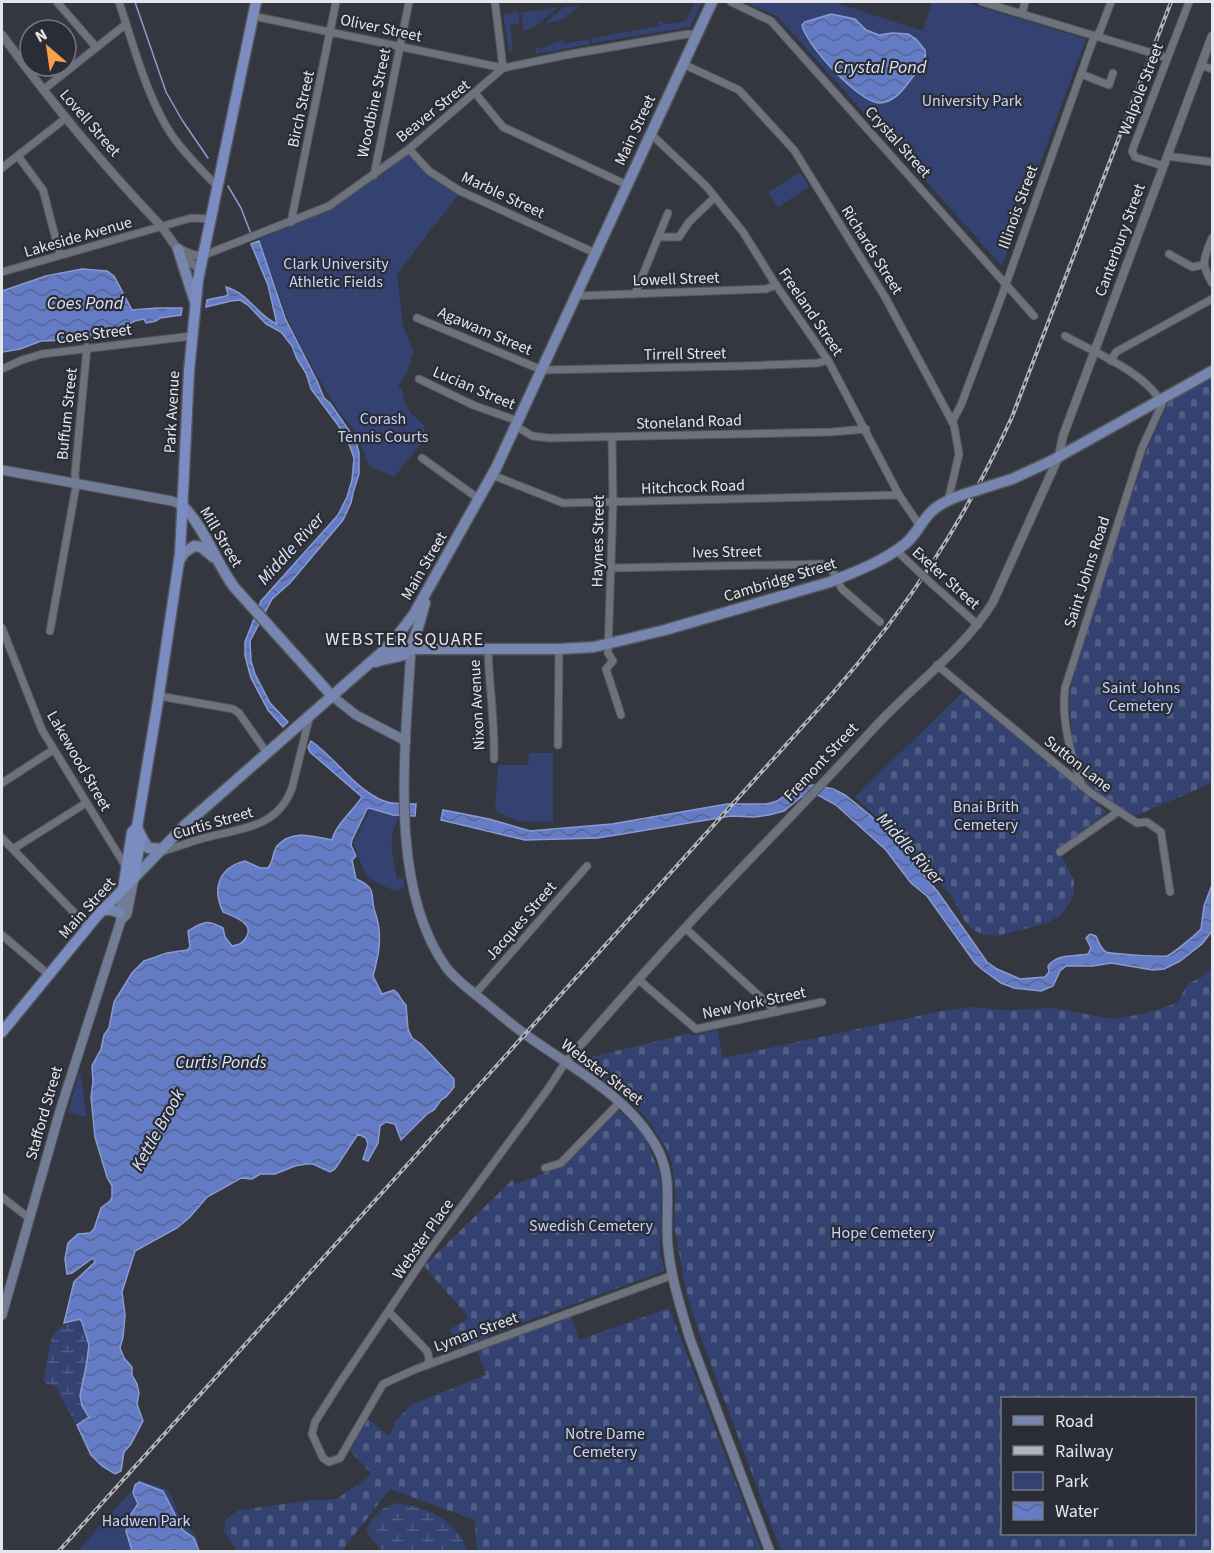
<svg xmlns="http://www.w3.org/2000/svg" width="1214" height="1553" font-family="'Source Sans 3',sans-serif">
<defs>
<pattern id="wetland-marsh" width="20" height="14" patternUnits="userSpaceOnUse" patternTransform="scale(1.5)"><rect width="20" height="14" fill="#334270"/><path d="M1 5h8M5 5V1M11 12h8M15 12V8" fill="none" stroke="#505d85"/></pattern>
<pattern id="cemetery-stones" width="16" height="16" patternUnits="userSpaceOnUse" patternTransform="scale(1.5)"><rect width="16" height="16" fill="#334270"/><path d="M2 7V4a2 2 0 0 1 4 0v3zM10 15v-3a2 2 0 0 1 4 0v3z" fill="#505d85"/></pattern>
<pattern id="water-waves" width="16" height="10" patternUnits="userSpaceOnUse" patternTransform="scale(1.5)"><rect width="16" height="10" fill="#647bc6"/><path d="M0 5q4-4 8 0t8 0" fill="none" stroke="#576593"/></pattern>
</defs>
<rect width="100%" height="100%" fill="#34373f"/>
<g fill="#334270">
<polygon points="687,2 702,2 690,27 592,43 592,38 659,26 658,21 669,24 686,21 694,4"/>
<polygon points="745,2 833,2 923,31 932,2 964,2 1086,39 1002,266 778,17"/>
<polygon points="580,6 563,19 544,24 564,7"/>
<polygon points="558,7 537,25 524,31 521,13"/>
<polygon points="516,12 519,13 519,23 510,25 513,51 509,51 503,15"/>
<polygon points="589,39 590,44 536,54 535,48 538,47 539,49 563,40 564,44"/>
<path d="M408,155l50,40 -61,79 6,53 11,24 -7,21 -9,15 4,1c1,18 9,27 22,37v15l-30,37 -25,-11 -13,-34 -16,-19 -23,-37 -21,-40 -12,-26 -25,-71 75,-31z"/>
<polygon points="800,172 809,187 778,207 768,192"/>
<polygon points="529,753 553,753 553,822 518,821 495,811 498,765 528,765"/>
<path d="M370,809l28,7c-1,8 -5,13 -6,19 -1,14 2,30 5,44l6,-1 2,9 -10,4c-33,-14 -29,-14 -41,-47h-1z"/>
<polygon points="80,1071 87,1117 68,1112"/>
<polygon points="140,1481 164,1488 170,1493 180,1518 195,1534 198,1541 197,1551 77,1552"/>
</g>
<g fill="url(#wetland-marsh)">
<path d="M79,1319l3,3 7,23 -7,61 7,12 -13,7 -21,-39 -9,-2 -3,-5c9,-30 1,-51 36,-60z"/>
<path d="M397,1503c28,3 63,19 70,48h-85l-16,-20c7,-15 15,-24 31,-28z"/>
</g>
<g fill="url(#cemetery-stones)" fill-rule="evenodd">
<polygon points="1212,377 1212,783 1133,817 1088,786 1083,777 1072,739 1069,694 1084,638 1149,444 1169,401"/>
<polygon points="963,692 1107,812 1059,850 1074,881 1074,892 1070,903 1061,915 1047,923 998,936 983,935 972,929 964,920 952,897 890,829 855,797"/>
<path d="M1212,968v583h-431l-83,-221 -12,-40 -12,-64 1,-37 -3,-26 -7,-17 -17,-26 -15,-17 -58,-42 116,-28 1,3 25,-6 6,28 223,-48 28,-3 30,3 49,-2 59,11 32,-5 33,-11 11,-19 14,-7zM1194,1398v136h-192v-136z"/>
<polygon points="618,1110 644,1135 660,1174 662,1196 660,1252 664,1271 487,1336 488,1338 463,1347 449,1330 469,1318 424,1266 512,1180 516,1184 563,1166"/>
<path d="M669,1308l93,243h-285l-2,-31 -85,-31 -48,62h-105l-13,-20 2,-12 13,-9 75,-10 24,-1c9,-10 26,-15 33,-26l-21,-22 18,-32 21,17 6,-14 16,-17 75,-30 -9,-25 94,-33 8,23z"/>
</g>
<g fill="url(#water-waves)" stroke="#8a9bd1" stroke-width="1.5">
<path d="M831,14l24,5 11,11 13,5 13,-2 16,1 8,5 9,11c2,14 -6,18 -13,28 -8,10 -17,25 -33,25 -19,0 -74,-59 -77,-78l3,-3z"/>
<path d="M259,241l26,77 32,63 7,17 6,5 25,36 4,13v22l-6,19 -2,10 -8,17 -53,63 -18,16 -22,42 1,20 4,13 15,29 18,19 -5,5 -15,-17 -17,-32 -6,-22v-14l16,-41 77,-86 9,-18 5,-17 2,-22 -5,-14 -11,-19 -27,-36 -5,-16 -9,-14 -5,-13 -11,-14 -15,-8 -18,-19 -8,-5 -9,1 -25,6 1,-7 19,-4 2,-2 -2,-7c24,7 30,28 51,37l-9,-39 -17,-41z"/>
<path d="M82,269l25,2 7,5 18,34 25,-2h25l-1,7 -21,3 -4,3 -10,2 -2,-4c-4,1 -9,1 -13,4 -6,3 -7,8 -13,11l-51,6 -26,1 -21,8 -18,3v-61l44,-15z"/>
<path d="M311,741c25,17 43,48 73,60 10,4 22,2 32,3l-1,12 -22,-1 -24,-7 -2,1 -15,31 -1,5 5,11 -4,4 4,19c23,10 13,16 19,33 8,23 4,42 -2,64l9,18 12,-4c6,4 6,10 12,15l2,24 4,9 9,6 33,35v8l-8,10 -5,3 -7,10 -7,4 -26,26 -6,-16 -9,-2 -6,4 -2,17 -10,18 -5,-2 5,-15 -2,-6 -8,-4 -23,35 -5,3 -17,-8h-7l-11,2 -20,8h-15l-8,5 -11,-1 -34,19 -17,20 -13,11 -42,23 -13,41 3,23 -2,22 -3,11 4,10 8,9v8l5,9 2,9 -2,11 6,17 -12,23 -7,8 -3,19 -6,3 -13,-8 -11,-11 -14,-30 12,-8 -7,-11 -2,-11 6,-28 3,-22 -7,-23 -2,-3 -16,4 10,-41 21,-20 -2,-4 -21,15 -5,1 -2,-15 3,-16 10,-9 12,-1 4,-4 7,-21 9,-7 2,-4v-11l-5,-9 -12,-40 -4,-40 2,-15 -1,-16 9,-17 3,-14 5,-7 5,-26 18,-29 12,-12 23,-8 20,-3 3,-3 -2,-16c16,-9 18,-12 35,-3l2,9 7,9c6,-1 10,-2 13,-7 12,-15 -12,-23 -22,-27 -11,-23 -5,-44 22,-51l15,7h8c6,-7 4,-15 9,-22 15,-17 36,-10 55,-6 4,-16 21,-29 30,-43l-52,-45 -2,-5z"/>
<path d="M814,785l19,4 12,6 26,21 20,20 47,56 49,70 10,7 23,10 25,-2 4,-5 -1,-6c10,-13 25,-9 40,-12l3,-6 -5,-10 4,-4 6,2c2,5 5,13 10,16 5,2 56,5 61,4 7,-3 28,-21 34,-27l3,-23 8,-21v46l-10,13 -22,17 -16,8 -11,1 -42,-7 -18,3h-27l-6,5 -7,15 -12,5 -27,-3 -13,-5 -18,-13 -8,-7 -48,-67 -16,-13 -25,-33 -50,-45 -18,-10 -17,2 -17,14 -15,4 -15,2 -23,-1 -133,22 -73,2 -84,-20 2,-10 46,9 41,12 82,-7 115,-20h40l10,-3 20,-14z"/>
<polygon points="139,1482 163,1491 183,1530 194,1538 199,1551 132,1551 126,1531 129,1517 138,1504 133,1493 135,1485"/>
</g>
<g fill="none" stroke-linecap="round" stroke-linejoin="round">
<g stroke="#8a9bd1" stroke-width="1.5">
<polyline points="135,2 166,92 182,120 208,158"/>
<polyline points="228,186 241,208 251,234"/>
</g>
<defs>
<g id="minor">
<polyline points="57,2 96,47"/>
<path d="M119,2c15,44 27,93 52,132 13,19 30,36 46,52"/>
<polyline points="731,2 771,21 1034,316"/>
<polyline points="982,2 1142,50"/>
<polyline points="1022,13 1025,2"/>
<polyline points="253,16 503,68 495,2"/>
<polyline points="683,64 739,90 794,150 885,297 954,425 959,454 948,501"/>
<polyline points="1201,65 1212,69"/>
<polyline points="1081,74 1109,85 1113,73"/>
<polyline points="43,90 126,24"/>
<polyline points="476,94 503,127 627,185"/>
<polyline points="651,134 706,186 743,232 776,285 829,362 899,495 920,526"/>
<polyline points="409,149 429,171 460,191 595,253"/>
<polyline points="18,156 43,190 60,255"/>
<polyline points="1167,156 1212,162"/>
<polyline points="1163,166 1135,157 1132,151 1189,2"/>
<polyline points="2,168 66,118"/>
<polyline points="374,175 409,2"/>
<polyline points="291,222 336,2"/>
<polyline points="659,237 679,237 689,222 715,197"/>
<path d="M1212,238c-8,20 -12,25 0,45"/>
<polyline points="1169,254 1192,267 1203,265"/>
<polyline points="202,256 329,206 409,149 503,68 571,54 688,34 696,35"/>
<polyline points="2,272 191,218 210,219"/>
<polyline points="635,294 668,213"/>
<polyline points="575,296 766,289 776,285"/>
<polyline points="417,318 542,370 742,366 818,363 828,360"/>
<path d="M1065,336c30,17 81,36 97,68l-20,44 -77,240c-4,34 6,66 17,98"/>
<polyline points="1111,361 1116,352 1212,299"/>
<polyline points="2,369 22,360 42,354 192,336"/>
<polyline points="419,379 473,405 518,421"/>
<polyline points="952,422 961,405 1001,298 1093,40 1100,31 1111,2"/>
<polyline points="516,426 532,436 549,438 831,432 866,429"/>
<polyline points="612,438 613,503 608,653 613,661 606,669 621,715"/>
<polyline points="422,458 479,499"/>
<polyline points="492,475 563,503 899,495"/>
<polyline points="896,550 919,572"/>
<polyline points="611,568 822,564 832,570 842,589 880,622"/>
<polyline points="931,583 978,625"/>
<polyline points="2,628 42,730 126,867"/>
<polyline points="50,631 76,486 75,474 87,347"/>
<path d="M488,648c1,38 7,74 6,111"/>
<polyline points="937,665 1091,793 1137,823 1147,822 1161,832 1170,892"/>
<polyline points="159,696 233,709 239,713 267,753"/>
<polyline points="558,745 559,649"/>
<polyline points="2,783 53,750"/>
<polyline points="2,838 88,927"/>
<polyline points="13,849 86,803"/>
<path d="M160,852c15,-4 29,-10 44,-14 36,-10 73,-9 88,-50l18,-73"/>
<polyline points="1060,852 1119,811"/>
<polyline points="685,928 777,1012"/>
<polyline points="2,935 49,975"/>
<polyline points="639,980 696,1029 822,1002"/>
<polyline points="475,994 587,866"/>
<polyline points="565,1063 548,1089 431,1248 339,1384 315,1422 312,1434 323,1458 329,1462 340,1458 383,1384 416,1369 673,1275"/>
<polyline points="545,1168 561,1163 620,1102"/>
<polyline points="2,1197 29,1218"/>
<polyline points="389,1312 427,1351 429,1358 428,1365"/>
</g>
<g id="tertiary">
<path d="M2,35c48,66 101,130 158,190 13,15 21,35 40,43"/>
<polyline points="179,249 193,255 202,256"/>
<path d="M565,1063c40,-46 80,-92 121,-136 62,-67 127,-132 188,-199 39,-43 89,-77 119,-126l66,-146 4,-20 149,-400"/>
</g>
<g id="secondary">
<polyline points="2,470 172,501 182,505"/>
<path d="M411,648c-5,95 -24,237 35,319 8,11 19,19 30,28 18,14 34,29 53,42 43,31 96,58 124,104 23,36 11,66 15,106 3,31 13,62 22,92l80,213"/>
<polyline points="332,696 356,715 406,741"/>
<polyline points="121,920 127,914 134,878"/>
<polyline points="2,1315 60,1111 121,920 120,913 123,889"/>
</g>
<g id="primary">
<polyline points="178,249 195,302"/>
<polyline points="993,485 1012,479 1051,461 1212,371"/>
<path d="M182,505c23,23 33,56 52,82l98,109"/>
<polyline points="179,561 184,553 194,546 201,547 213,557"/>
<path d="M385,649h174l35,-2 71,-17 165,-48c25,-10 54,-21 75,-38 11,-9 16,-22 26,-32 10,-10 24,-15 37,-19"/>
<path d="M376,662c9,-4 19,-4 27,-7 11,-5 18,-40 22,-52"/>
<polyline points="141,836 148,848 162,849"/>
<polyline points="134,878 185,825 381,653 398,635 414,614 496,468 712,2"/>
<polyline points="102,910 112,910 120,913"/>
</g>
<g id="trunk">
<polyline points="123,889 132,832 137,827"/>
<polyline points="2,1032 97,916 134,878 141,836 137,827 158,701 180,554 189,371 198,280 256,2"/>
</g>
</defs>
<use href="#minor" stroke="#53565d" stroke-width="9"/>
<use href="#tertiary" stroke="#53565d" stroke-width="10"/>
<use href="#secondary" stroke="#53565d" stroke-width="11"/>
<use href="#primary" stroke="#53565d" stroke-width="13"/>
<use href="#trunk" stroke="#53565d" stroke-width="13"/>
<use href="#minor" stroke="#6e727c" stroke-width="7"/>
<use href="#tertiary" stroke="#6e727c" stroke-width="8"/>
<use href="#secondary" stroke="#727c96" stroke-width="9"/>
<use href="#primary" stroke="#7786af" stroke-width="10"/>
<use href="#trunk" stroke="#7a8cc0" stroke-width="10"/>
<defs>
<path id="rail" d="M58,1552l773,-857c77,-87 133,-173 181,-278l159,-415"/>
</defs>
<use href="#rail" stroke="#b2b4bb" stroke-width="4"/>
<use href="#rail" stroke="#2a2d35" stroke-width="1.5" stroke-dasharray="4.5" stroke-linecap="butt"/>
<defs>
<g id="minor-bridge">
<polyline points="1142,50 1164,57"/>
<polyline points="919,572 931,583"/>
</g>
<polyline id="primary-bridge" points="968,493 993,485"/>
</defs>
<use href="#minor-bridge" stroke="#53565d" stroke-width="9" stroke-linecap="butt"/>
<use href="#primary-bridge" stroke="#53565d" stroke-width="13" stroke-linecap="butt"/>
<use href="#minor-bridge" stroke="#6e727c" stroke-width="7"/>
<use href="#primary-bridge" stroke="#7786af" stroke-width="10"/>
</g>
<g text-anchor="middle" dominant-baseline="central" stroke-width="4.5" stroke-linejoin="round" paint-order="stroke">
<g font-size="16" fill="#e4e6ec" stroke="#2a2d35">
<text transform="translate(381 28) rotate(12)">Oliver Street</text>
<text transform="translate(1141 89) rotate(-69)">Walpole Street</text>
<text transform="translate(374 103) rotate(-78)">Woodbine Street</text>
<text transform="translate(301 109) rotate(-78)">Birch Street</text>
<text transform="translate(433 111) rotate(-39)">Beaver Street</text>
<text transform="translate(90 123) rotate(49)">Lovell Street</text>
<text transform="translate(635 130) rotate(-65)">Main Street</text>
<text transform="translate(898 142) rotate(48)">Crystal Street</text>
<text transform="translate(503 195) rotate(25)">Marble Street</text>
<text transform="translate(1018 207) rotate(-70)">Illinois Street</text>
<text transform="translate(78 237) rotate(-16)">Lakeside Avenue</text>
<text transform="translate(1120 240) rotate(-70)">Canterbury Street</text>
<text transform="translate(872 250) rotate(58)">Richards Street</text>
<text transform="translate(676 279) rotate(-2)">Lowell Street</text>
<text transform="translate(811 312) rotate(56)">Freeland Street</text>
<text transform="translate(485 331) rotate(23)">Agawam Street</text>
<text transform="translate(94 334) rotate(-7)">Coes Street</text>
<text transform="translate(685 354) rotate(-1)">Tirrell Street</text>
<text transform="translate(474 388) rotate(23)">Lucian Street</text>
<text transform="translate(172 412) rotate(-87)">Park Avenue</text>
<text transform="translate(67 414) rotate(-84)">Buffum Street</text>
<text transform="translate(689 422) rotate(-2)">Stoneland Road</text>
<text transform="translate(693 487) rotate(-2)">Hitchcock Road</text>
<text transform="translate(221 537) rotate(59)">Mill Street</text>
<text transform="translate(598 541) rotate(-89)">Haynes Street</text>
<text transform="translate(727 552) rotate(-1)">Ives Street</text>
<text transform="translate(424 566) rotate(-60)">Main Street</text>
<text transform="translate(1087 572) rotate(-72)">Saint Johns Road</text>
<text transform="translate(946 578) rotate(42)">Exeter Street</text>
<text transform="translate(780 580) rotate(-17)">Cambridge Street</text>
<text transform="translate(477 705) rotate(-93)">Nixon Avenue</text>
<text transform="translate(79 761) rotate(60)">Lakewood Street</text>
<text transform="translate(821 762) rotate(-47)">Fremont Street</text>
<text transform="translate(1078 764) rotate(38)">Sutton Lane</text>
<text transform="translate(213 823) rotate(-16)">Curtis Street</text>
<text transform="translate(87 908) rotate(-48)">Main Street</text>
<text transform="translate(521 921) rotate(-49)">Jacques Street</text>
<text transform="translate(754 1003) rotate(-12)">New York Street</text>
<text transform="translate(602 1072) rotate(37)">Webster Street</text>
<text transform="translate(44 1113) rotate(-74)">Stafford Street</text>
<text transform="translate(423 1239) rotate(-55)">Webster Place</text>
<text transform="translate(476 1332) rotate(-20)">Lyman Street</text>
</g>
<g font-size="16" fill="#c7d6ff" stroke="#2a2d35">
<text x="972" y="101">University Park</text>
<text x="336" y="264">Clark University<tspan x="336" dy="18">Athletic Fields</tspan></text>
<text x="383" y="419">Corash<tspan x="383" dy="18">Tennis Courts</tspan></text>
<text x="1141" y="688">Saint Johns<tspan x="1141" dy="18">Cemetery</tspan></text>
<text x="986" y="807">Bnai Brith<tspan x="986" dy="18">Cemetery</tspan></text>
<text x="591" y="1226">Swedish Cemetery</text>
<text x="883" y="1233">Hope Cemetery</text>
<text x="605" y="1434">Notre Dame<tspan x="605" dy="18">Cemetery</tspan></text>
<text x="146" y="1521">Hadwen Park</text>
</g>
<g font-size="18" font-style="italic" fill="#dce4f9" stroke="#2a2d35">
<text x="880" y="67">Crystal Pond</text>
<text x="85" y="303">Coes Pond</text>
<text transform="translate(291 549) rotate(-48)">Middle River</text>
<text transform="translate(910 849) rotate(48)">Middle River</text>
<text x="221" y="1062">Curtis Ponds</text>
<text transform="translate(158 1130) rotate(-61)">Kettle Brook</text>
</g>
<g font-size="18" letter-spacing="1.5" fill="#e4e6ec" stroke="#2a2d35">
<text x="405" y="639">WEBSTER SQUARE</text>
</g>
</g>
<rect width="1214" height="1553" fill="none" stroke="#e4e6ec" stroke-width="6"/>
<rect x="1001" y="1397" width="195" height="138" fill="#2a2d35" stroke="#74777e" stroke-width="1.5"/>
<rect x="1013" y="1416" width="30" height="9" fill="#7786af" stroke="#74777e" stroke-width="1.5"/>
<text x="1055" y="1427" font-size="18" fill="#e4e6ec">Road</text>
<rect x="1013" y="1446" width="30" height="9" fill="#b2b4bb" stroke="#74777e" stroke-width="1.5"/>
<text x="1055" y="1457" font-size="18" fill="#e4e6ec">Railway</text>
<rect x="1013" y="1472" width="30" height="18" fill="#334270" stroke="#74777e" stroke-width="1.5"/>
<text x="1055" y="1487" font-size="18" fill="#e4e6ec">Park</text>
<rect x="1013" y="1502" width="30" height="18" fill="url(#water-waves)" stroke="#74777e" stroke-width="1.5"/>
<text x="1055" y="1517" font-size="18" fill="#e4e6ec">Water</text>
<g transform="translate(48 48) rotate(331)"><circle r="28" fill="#2a2d35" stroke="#74777e" stroke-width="1.5"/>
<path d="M0-4.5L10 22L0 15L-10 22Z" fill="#fa9f4f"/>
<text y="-9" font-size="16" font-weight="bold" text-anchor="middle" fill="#e4e6ec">N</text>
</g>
</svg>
